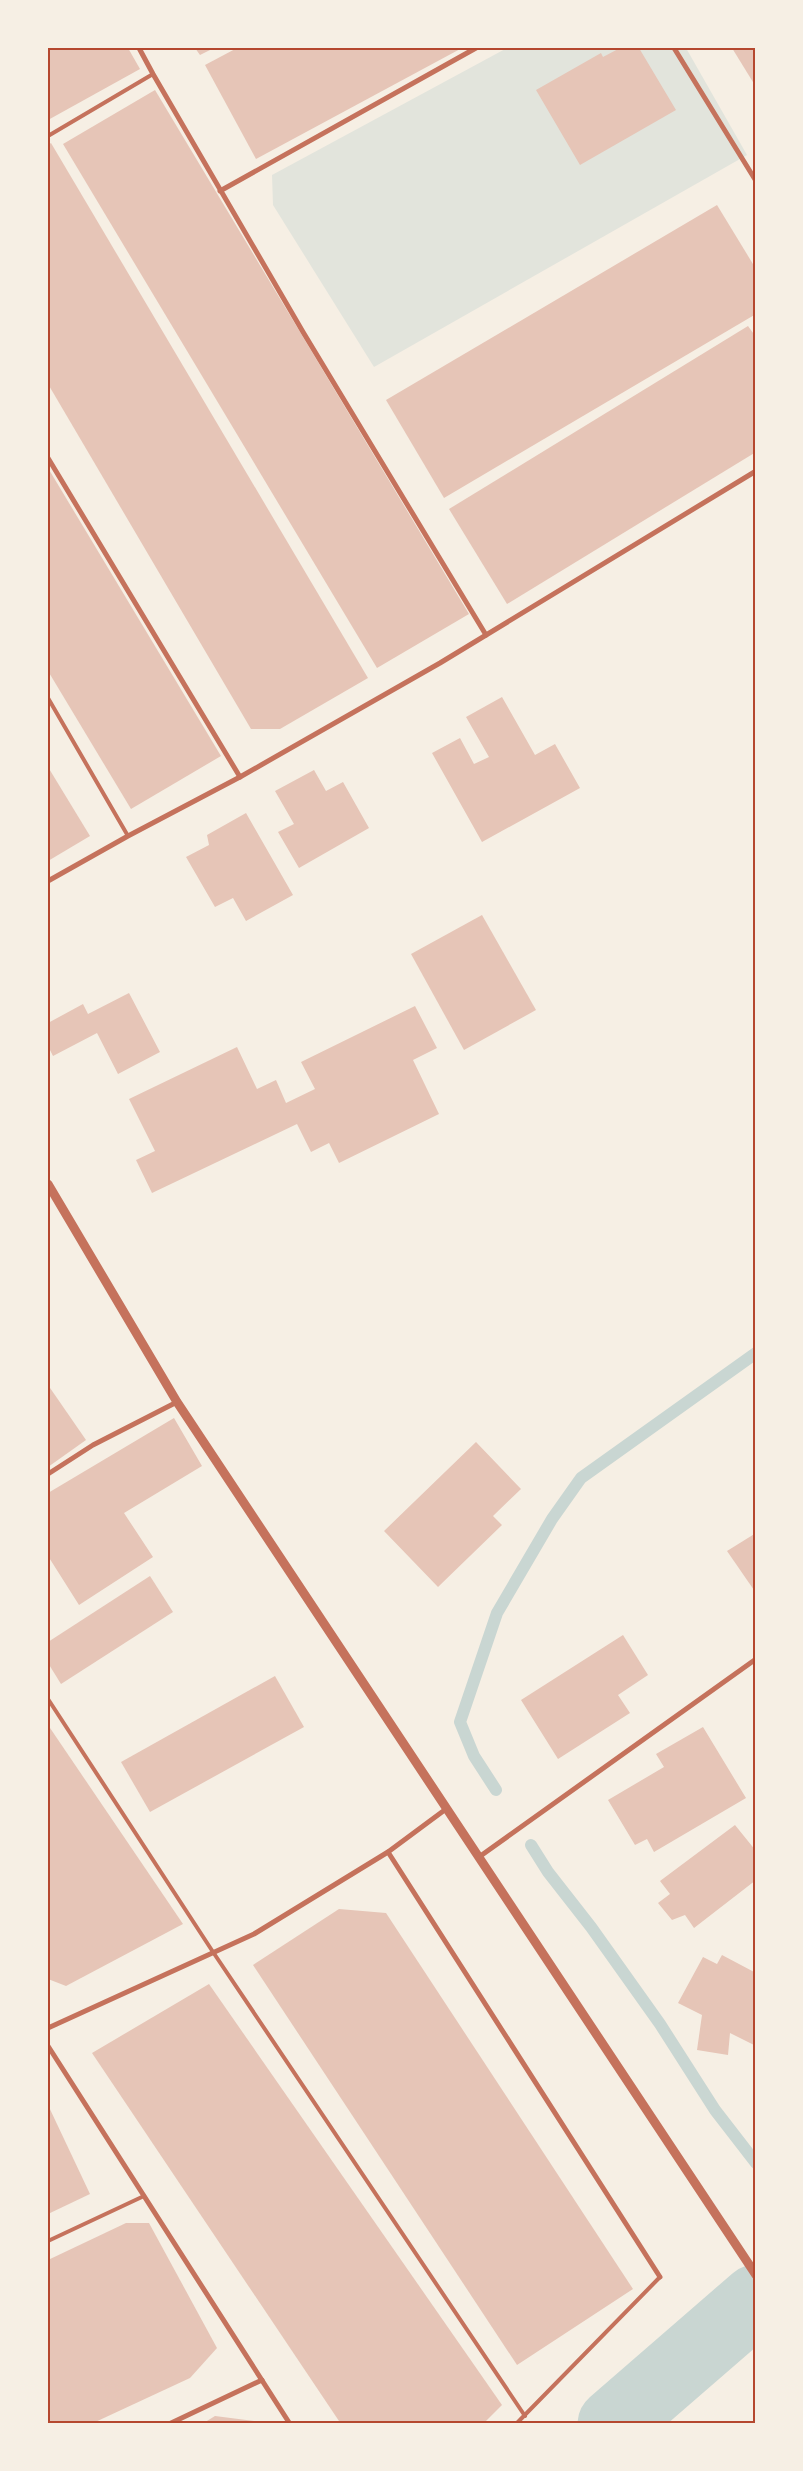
<svg xmlns="http://www.w3.org/2000/svg" width="803" height="2471" font-family="Barlow,sans-serif">
<rect width="100%" height="100%" fill="#f6efe4"/>
<polygon fill="#e2e4dc" points="507,48 686,48 747,155 374,367 273,205 272,175"/>
<g fill="none" stroke-linecap="round" stroke-linejoin="round">
<g stroke="#c9d6d2" stroke-width="12">
<polyline points="496,1790 474,1756 460,1722 497,1613 552,1519 581,1478 756,1353"/>
<polyline points="531,1845 548,1872 591,1927 660,2024 715,2110 756,2163"/>
</g>
<polyline stroke="#c9d6d2" stroke-width="71" points="613,2424 756,2300"/>
</g>
<g fill="#e6c5b7">
<polygon points="48,48 128,48 140,69 48,120"/>
<polygon points="195,48 214,48 200,55"/>
<polygon points="237,48 462,48 256,159 205,65"/>
<polygon points="620,48 639,48 676,110 580,165 536,90 601,53 603,57"/>
<polygon points="732,48 756,48 756,87"/>
<polygon points="155,90 469,614 377,668 63,144"/>
<polygon points="51,143 368,678 280,729 251,729 48,384 48,145"/>
<polygon points="717,205 756,269 756,314 444,498 386,400"/>
<polygon points="748,326 756,337 756,452 507,604 449,509"/>
<polygon points="48,468 221,756 131,809 48,671"/>
<polygon points="502,697 535,755 555,744 580,788 482,842 432,753 460,738 474,764 489,757 466,717"/>
<polygon points="48,767 90,836 48,861"/>
<polygon points="314,770 326,791 343,782 369,828 299,868 278,832 294,824 275,791"/>
<polygon points="246,813 293,895 246,921 233,898 215,907 186,857 209,845 207,835"/>
<polygon points="482,915 536,1010 464,1050 411,954"/>
<polygon points="129,993 160,1052 118,1074 97,1033 53,1056 48,1046 48,1023 83,1004 88,1014"/>
<polygon points="415,1006 437,1048 413,1060 439,1114 339,1163 329,1143 311,1152 297,1124 152,1193 136,1160 155,1151 129,1099 237,1047 257,1089 276,1080 286,1103 315,1089 301,1062"/>
<polygon points="48,1385 86,1440 48,1467"/>
<polygon points="174,1418 202,1466 124,1513 153,1557 79,1605 48,1556 48,1493"/>
<polygon points="476,1442 521,1489 493,1516 502,1525 438,1587 384,1531"/>
<polygon points="756,1533 756,1593 727,1551"/>
<polygon points="150,1576 173,1612 61,1684 48,1663 48,1642"/>
<polygon points="623,1635 648,1675 618,1695 630,1713 558,1759 521,1700"/>
<polygon points="275,1676 304,1727 150,1812 121,1762"/>
<polygon points="48,1725 183,1924 66,1986 48,1979"/>
<polygon points="703,1727 746,1798 654,1852 647,1839 635,1845 608,1800 664,1767 656,1754"/>
<polygon points="735,1825 756,1851 756,1880 694,1928 685,1915 672,1920 658,1903 670,1894 660,1881"/>
<polygon points="339,1909 386,1913 633,2289 517,2365 253,1965"/>
<polygon points="722,1955 756,1973 756,2046 730,2033 728,2055 697,2050 702,2015 678,2003 703,1957 717,1964"/>
<polygon points="209,1984 502,2405 483,2424 341,2424 92,2053"/>
<polygon points="48,2105 90,2194 48,2214"/>
<polygon points="126,2223 149,2223 217,2348 190,2378 91,2424 48,2424 48,2260"/>
<polygon points="215,2416 261,2422 262,2424 202,2424"/>
</g>
<g fill="none" stroke-linecap="round" stroke-linejoin="round">
<g stroke="#c5725c" stroke-width="4">
<polyline points="48,136 153,74"/>
<polyline points="48,698 128,836"/>
<polyline points="48,1699 213,1952 525,2416"/>
<polyline points="48,2241 144,2196"/>
<polyline points="516,2424 660,2277"/>
</g>
<g stroke="#c5725c" stroke-width="5">
<polyline points="139,48 153,74 303,332 486,635"/>
<polyline points="674,48 756,181"/>
<polyline points="220,191 476,48"/>
<polyline points="48,458 240,777"/>
<polyline points="48,881 128,836 240,777 440,663 756,471"/>
<polyline points="48,1474 93,1445 177,1402"/>
<polyline points="388,1852 660,2277"/>
<polyline points="479,1857 756,1659"/>
<polyline points="48,2028 254,1934 388,1852 446,1809"/>
<polyline points="48,2046 290,2424"/>
<polyline points="169,2424 262,2380"/>
</g>
<polyline stroke="#c5725c" stroke-width="9" points="48,1184 177,1402 756,2275"/>
</g>
<rect width="803" height="2471" fill="none" stroke="#f6efe4" stroke-width="98"/>
<rect x="49" y="49" width="705" height="2373" fill="none" stroke="#b5482f" stroke-width="2"/>
</svg>
